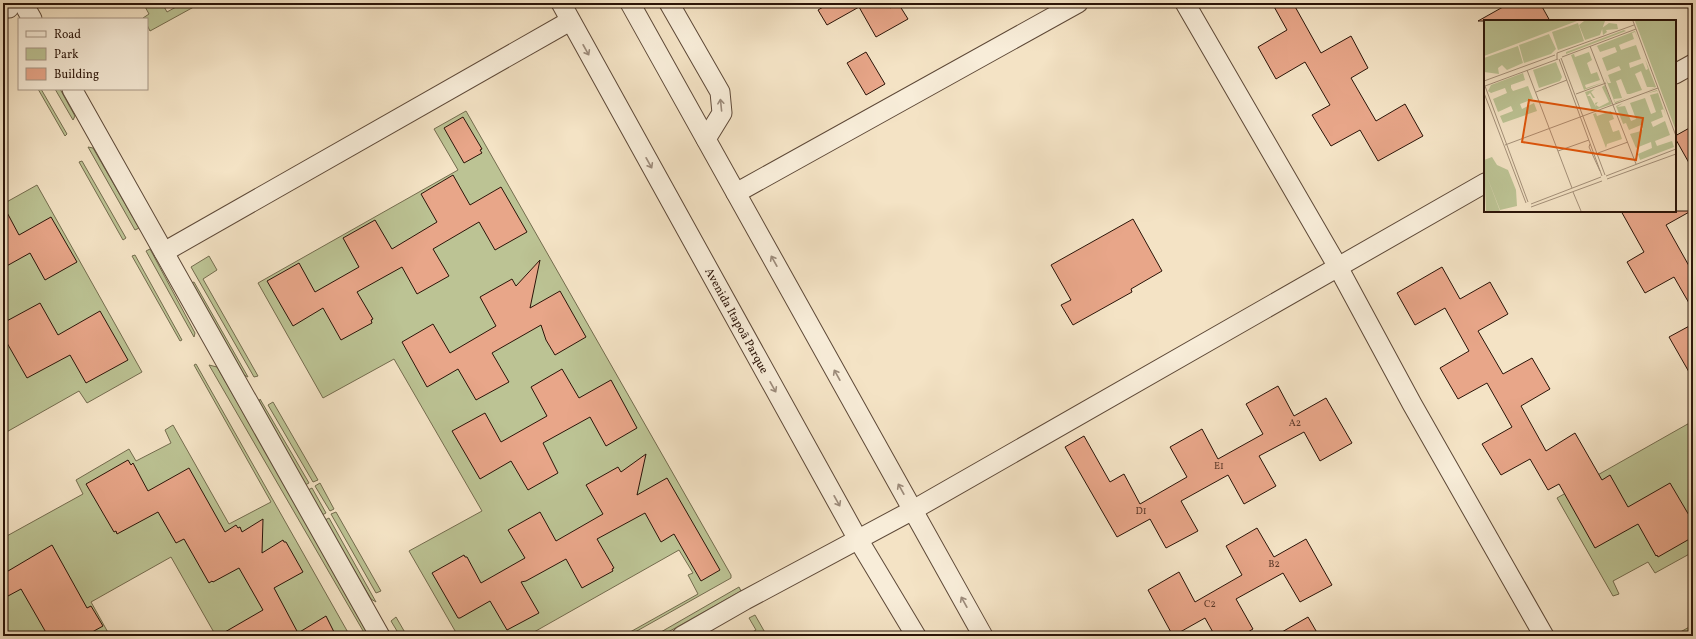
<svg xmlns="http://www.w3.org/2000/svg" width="1696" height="639" font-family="Vollkorn,serif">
<rect width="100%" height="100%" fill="#f4e3c5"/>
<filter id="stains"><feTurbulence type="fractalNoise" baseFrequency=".005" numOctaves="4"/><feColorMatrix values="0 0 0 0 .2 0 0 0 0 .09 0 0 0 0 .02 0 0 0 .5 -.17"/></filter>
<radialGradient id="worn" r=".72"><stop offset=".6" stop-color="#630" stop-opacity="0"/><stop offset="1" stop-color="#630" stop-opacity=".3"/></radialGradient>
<g fill="#bcc394" stroke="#746c4e">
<polygon points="143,3 162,3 167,12 183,3 201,3 150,31 147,25 147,19 143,18 149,14"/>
<polygon points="38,89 41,89 67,134 65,136"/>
<polygon points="55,89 60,89 75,116 73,120"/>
<polygon points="466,111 731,575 731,578 628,636 623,636 698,594 688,575 693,573 679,550 527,636 458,636 409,551 482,511 394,359 323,398 258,283 458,170 434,129"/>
<polygon points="88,147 93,148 139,228 135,230"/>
<polygon points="82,161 126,238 123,240 79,162"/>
<polygon points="37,185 142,372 87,403 79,391 3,434 3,204"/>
<polygon points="150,249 195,333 194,337 146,251"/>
<polygon points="135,255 182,340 180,341 132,256"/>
<polygon points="209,256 217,270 203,279 258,376 254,377 191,267"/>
<polygon points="194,282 248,377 244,375 191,283"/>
<polygon points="196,364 350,636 216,636 171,557 91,602 110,636 3,636 3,533 5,537 83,494 76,480 129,449 136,461 171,443 165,430 173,425 229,524 271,502 194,365"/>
<polygon points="209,365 217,367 371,636 366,636"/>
<polygon points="260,399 309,483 305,485 259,403"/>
<polygon points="273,402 318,480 313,482 268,405"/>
<polygon points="1693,421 1693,552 1655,573 1648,562 1613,581 1619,594 1613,596 1557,498"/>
<polygon points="320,483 334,509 330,511 315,486"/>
<polygon points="312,488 326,513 322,515 308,490"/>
<polygon points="336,512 381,591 376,593 331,514"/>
<polygon points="329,518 376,602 371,599 325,520"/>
<polygon points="739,587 741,591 661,636 654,636"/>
<polygon points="755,615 767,636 745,636 756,630 749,618"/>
<polygon points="396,617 407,636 400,636 391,621"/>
<polygon points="1693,625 1693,636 1673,636"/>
</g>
<g fill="#e8a689" stroke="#2b1408">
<polygon points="830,3 888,3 890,8 898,3 908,19 876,37 859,7 827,25 818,10"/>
<polygon points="1272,3 1293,3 1321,53 1351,36 1368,68 1351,78 1376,121 1405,104 1423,136 1378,161 1360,130 1331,146 1312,115 1330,105 1305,62 1276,79 1258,47 1287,30"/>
<polygon points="1510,3 1540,3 1550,21 1478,21"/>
<polygon points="866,52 885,84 866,95 847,63"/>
<polygon points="463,117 482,149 480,150 482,153 464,163 444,128"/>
<polygon points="1693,126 1693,170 1675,138 1675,136"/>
<polygon points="453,175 470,205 501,187 527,232 495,250 479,222 433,249 449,276 417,294 402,267 357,292 373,319 371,320 372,323 341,340 323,308 293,326 267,281 299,263 315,292 359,267 343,238 375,220 392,249 437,222 421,194"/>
<polygon points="3,205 19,235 51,217 77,262 45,280 30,253 3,268"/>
<polygon points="1621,211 1691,211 1666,225 1693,273 1693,310 1674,277 1645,293 1627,262 1644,252"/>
<polygon points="1133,219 1162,271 1131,289 1132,292 1073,325 1061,305 1071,300 1051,265"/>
<polygon points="540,260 530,308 560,291 586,337 555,355 546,340 541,325 492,353 509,382 476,400 458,369 427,387 402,342 433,324 450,353 496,326 480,297 512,279 516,286"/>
<polygon points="1442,267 1460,299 1490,282 1508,314 1478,331 1503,374 1532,358 1550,389 1521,406 1546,451 1575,433 1602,480 1610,475 1628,507 1670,483 1693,522 1693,537 1658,557 1657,555 1656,556 1638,524 1595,548 1559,484 1548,490 1530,459 1501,475 1482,444 1512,427 1487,383 1458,399 1440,368 1469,351 1445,308 1415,325 1397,293"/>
<polygon points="40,303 58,335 100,311 128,360 86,383 70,355 27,378 3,336 3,323"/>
<polygon points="1693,324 1693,379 1669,337"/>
<polygon points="562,369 579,398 611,380 637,428 606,446 590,417 543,443 558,473 528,490 511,461 480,479 452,431 485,413 501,442 547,416 531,387"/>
<polygon points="1278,386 1294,416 1326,398 1352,443 1320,461 1304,432 1259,456 1276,486 1244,504 1228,475 1181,501 1198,531 1166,548 1150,519 1117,537 1065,447 1084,436 1110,482 1124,474 1140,504 1187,477 1170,447 1202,429 1218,459 1263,434 1246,404"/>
<polygon points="646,454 637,495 667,478 720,570 701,581 674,534 661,542 645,513 597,539 614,568 612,569 613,571 582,588 566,559 526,581 521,582 539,613 507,630 490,601 460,618 458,618 432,573 464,555 465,557 467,557 481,583 525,558 508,530 540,512 556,541 603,514 586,485 618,467 621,472"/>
<polygon points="128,460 131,465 133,463 148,491 189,468 225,532 236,525 238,528 240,527 242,532 263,519 262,553 283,540 284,542 286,542 303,572 274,588 298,633 326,616 336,636 218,636 263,610 239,568 213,582 212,581 209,583 184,539 176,543 158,512 117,534 116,531 114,532 86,484"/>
<polygon points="1257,528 1274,557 1306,539 1332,585 1300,602 1283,573 1236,599 1253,629 1241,636 1215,636 1205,618 1173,636 1148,590 1179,572 1195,602 1242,575 1226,546"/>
<polygon points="52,545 87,608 91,606 103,626 85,636 48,636 21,589 8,596 3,589 3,574"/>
<polygon points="1308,617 1319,636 1275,636"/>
</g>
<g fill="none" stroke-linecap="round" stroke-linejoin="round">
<defs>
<g id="minor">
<polyline points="6,3 9,8"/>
<polyline points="23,3 32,19"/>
<polyline points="561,3 856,536 916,636"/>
<polyline points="630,3 983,636"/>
<polyline points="669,3 720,92 722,113 706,139"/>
<polyline points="1185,3 1338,267 1412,404 1544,636"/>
<polyline points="1675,74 1693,64"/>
<polyline points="72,89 380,636"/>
<polyline points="736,193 1078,3"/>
<polyline points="164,252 570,21"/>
<polyline points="682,636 745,600 913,510 1485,183"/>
</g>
</defs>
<use href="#minor" stroke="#5d4837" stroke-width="21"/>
<use href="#minor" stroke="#f8edd9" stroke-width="19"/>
</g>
<defs><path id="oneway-shaft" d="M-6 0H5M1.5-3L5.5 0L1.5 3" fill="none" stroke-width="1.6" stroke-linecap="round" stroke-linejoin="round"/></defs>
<g stroke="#9c8b7b">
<use href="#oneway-shaft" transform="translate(586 50) rotate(61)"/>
<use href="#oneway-shaft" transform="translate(721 105) rotate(-96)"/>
<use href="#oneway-shaft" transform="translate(649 163) rotate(61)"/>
<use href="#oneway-shaft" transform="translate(774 261) rotate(-119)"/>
<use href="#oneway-shaft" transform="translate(837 375) rotate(-119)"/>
<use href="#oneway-shaft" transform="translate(773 387) rotate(61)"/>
<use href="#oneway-shaft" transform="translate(901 489) rotate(-119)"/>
<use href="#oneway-shaft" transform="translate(837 501) rotate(61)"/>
<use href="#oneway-shaft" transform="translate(964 602) rotate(-119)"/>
</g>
<g text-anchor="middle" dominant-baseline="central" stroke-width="3" stroke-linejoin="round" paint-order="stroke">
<g font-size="10" fill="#5a3828">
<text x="1295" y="423">A2</text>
<text x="1219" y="466">E1</text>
<text x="1141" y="511">D1</text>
<text x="1274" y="564">B2</text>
<text x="1210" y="604">C2</text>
</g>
<g font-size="12" fill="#2b1408" stroke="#f8edd9">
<text transform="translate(736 321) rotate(61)">Avenida Itapoã Parque</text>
</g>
</g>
<g transform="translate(1484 20)">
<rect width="192" height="192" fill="#f4e3c5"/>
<path d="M0,1h93l-93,35zM100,1h21l-5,14 -15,5 -6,-15zM151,1h41v110zM94,3l6,18 -26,9 -6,-18zM125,3l8,1 1,5 -12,1 1,2 -4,3 -1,-7zM140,10l2,1 -60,23v-2zM151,11l4,11 -4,-10 -3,1 2,6 -15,6 2,5 15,-5 5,14 -12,4 1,5 13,-5 3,7 2,-1 -3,-10 11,28 -8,4 7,-4h-8l-6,-16 -6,3 7,16 -12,4h-3l-6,-15 -5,2 6,17 -8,1 1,3 11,-4 -10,5h-1l-10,-26 3,6h3l-3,-8 13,-5 -2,-4 -12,5 -5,-13 15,-6 -2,-5 -15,5 -3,-6 -3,1 2,6 -2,-6zM65,14l7,15 -5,5 -27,9 -5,-18zM34,26l5,17 -16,7 -5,-5 -4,3 1,6 -15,-2v-14zM100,30l-10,4 1,3 14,-5 3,8 -5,3 4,11 6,-2 3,8 -15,5 1,3 18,-6 -20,8 -13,-35zM72,42l6,15 -2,4 -21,7 -6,-18zM39,53l2,7 -14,5v3l2,3 15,-5 5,13 -13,5 2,5 12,-6 3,8 -34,12 -3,-7 13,-5 -2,-5 -13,6 -5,-13 14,-6 -2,-5 -14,5 -3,-2 3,-6zM121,65l7,19 -20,7 -7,-19 10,-3 -4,3 4,6h-2l-3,-5 -3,3h3l6,11 -1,-4 3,-1 -2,3 3,2 10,-5 -7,-15zM173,70l9,26 -2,-7 -3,1 2,7 -12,5 2,5 12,-6 5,14 -15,6 2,5 15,-5 2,6 -34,13 -2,-6 14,-6 -1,-6 -15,6 -6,-14 11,-3 2,-2 -2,-4 -12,5 -3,-7 -3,1 4,10 -11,-28 7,-3 -6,4 8,-1 6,15 5,-2 -6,-16 15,-5 6,16 5,-2 -6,-17 8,-2 -1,-2 -12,3zM129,87l-17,6 1,3 14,-5 3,8 -5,2 4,11 6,-2 3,9 -15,5 -1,4 -13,-34zM8,137l5,8 11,5 8,20 1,16 -17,4 -14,-36 14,37h-14l-2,-51z" fill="#bcc394"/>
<path fill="none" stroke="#a49079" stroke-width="1" d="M149,1l43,115M106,26l46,118M78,37l74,-28M77,38l44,117M73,39v-6l77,-28M75,39l43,117M43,50l45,118M0,61l71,-26M52,72l31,-12M0,73l42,110M92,74l30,-11M106,124l-1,3 11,24M21,125l153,-57M74,131l31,-11M114,133l30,-11M122,156l70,-27M123,159l69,-25M89,172l8,19M44,182l-43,-116 73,-27M47,184l70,-27M47,187l71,-26"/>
<path fill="#df560c" fill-opacity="0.15" stroke="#df560c" stroke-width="2" d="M45,80l114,18 -7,42 -114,-18z"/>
<rect width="192" height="192" fill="none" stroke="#2b1408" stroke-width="2"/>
</g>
<rect width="1696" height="639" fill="none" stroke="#f4e3c5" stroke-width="16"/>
<rect x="4" y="4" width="1688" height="631" fill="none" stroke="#2b1408" stroke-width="2"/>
<rect x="8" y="8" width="1680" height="623" fill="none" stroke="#2b1408"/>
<rect x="18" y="18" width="130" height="72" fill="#f8edd9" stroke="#a69685"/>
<rect x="26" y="31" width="20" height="6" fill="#f8edd9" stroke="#a69685"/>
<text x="54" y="38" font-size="12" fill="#2b1408">Road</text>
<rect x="26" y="48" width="20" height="12" fill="#bcc394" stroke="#a69685"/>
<text x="54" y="58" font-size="12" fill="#2b1408">Park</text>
<rect x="26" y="68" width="20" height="12" fill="#e8a689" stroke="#a69685"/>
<text x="54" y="78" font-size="12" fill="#2b1408">Building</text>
<rect width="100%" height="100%" filter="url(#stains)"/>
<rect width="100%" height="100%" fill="url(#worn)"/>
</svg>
